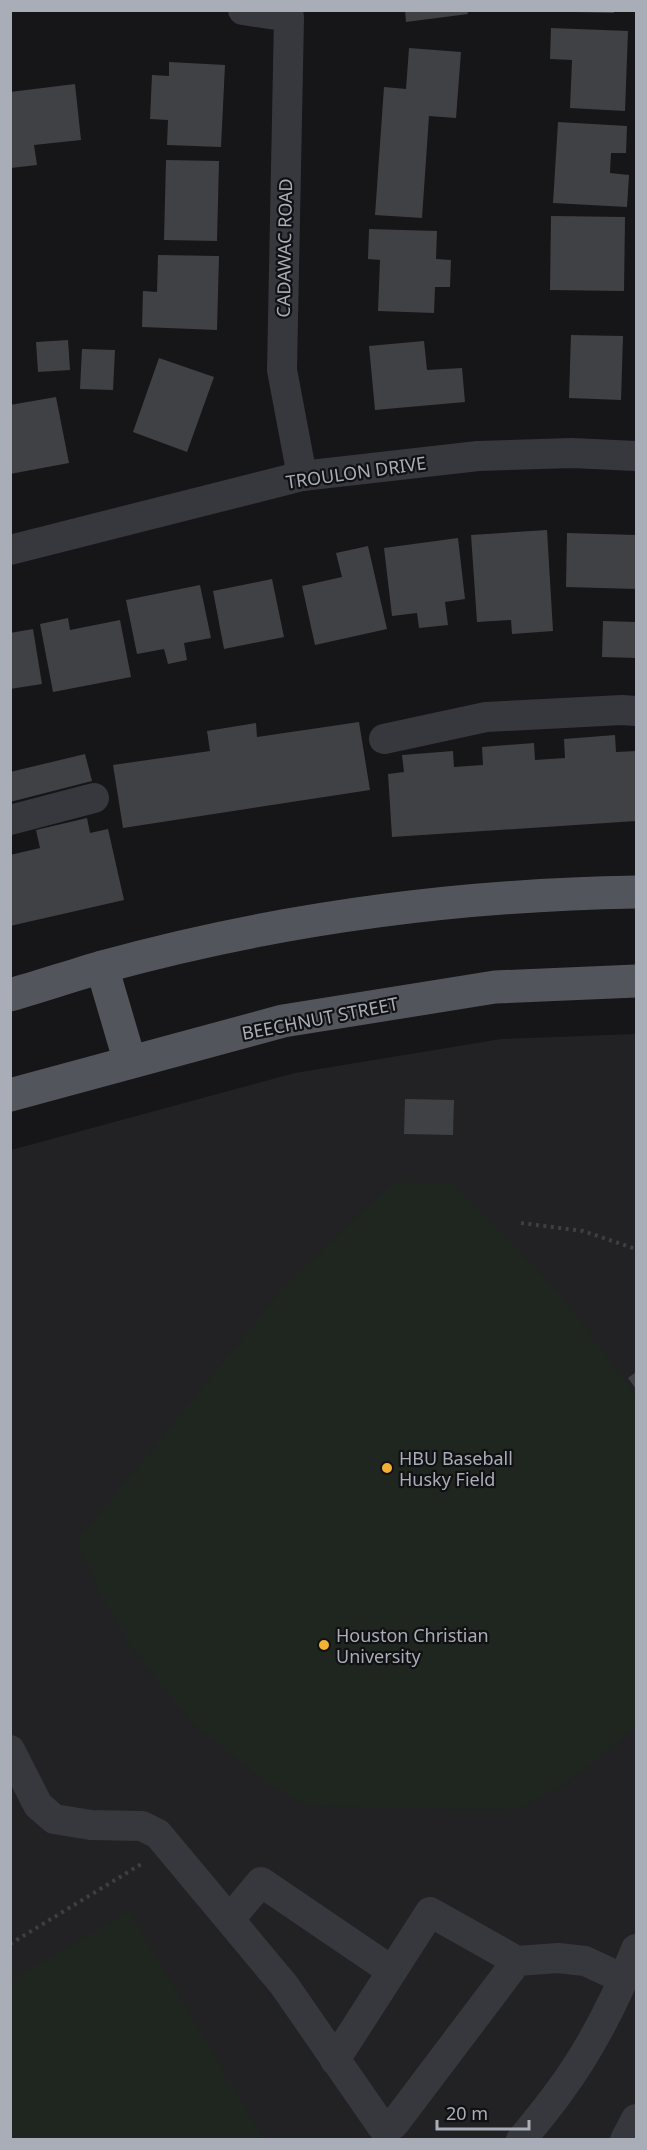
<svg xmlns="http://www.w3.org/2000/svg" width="647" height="2150" font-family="'Noto Sans',sans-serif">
<rect width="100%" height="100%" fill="#161618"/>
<polygon fill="#222225" points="636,1034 636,2139 11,2140 11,1150 295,1073 501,1039"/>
<g fill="#1e261f">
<path d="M394,1182l59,1 108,112 75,100v329c-37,37 -73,65 -121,86l-209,-4 -39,-23 -72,-58 -39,-45 -29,-40 -26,-44 -24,-55 208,-255z"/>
<polygon points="129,1911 264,2139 11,2139 11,1980"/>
</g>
<g fill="#404145">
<polygon points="405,10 467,10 468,14 406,22"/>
<polygon points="575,10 614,10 614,13 575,12"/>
<polygon points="551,28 628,31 625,111 570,108 572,60 550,59"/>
<polygon points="409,48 461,52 456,118 429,116 422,218 375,215 384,87 406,89"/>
<polygon points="169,62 225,65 221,147 167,145 168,120 150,119 152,75 169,76"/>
<polygon points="75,84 81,140 34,145 37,165 11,168 10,92"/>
<polygon points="558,122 627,126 626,153 611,153 610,173 629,175 627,207 553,203"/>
<polygon points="166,160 219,161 217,241 164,240"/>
<polygon points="551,216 625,217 624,291 550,290"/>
<polygon points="369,229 437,231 436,259 451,260 450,287 435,287 434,313 378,311 380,260 368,259"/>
<polygon points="158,255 219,256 217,330 142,327 143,291 157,292"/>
<polygon points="571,335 623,336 621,400 569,398"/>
<polygon points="68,340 70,370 38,372 36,342"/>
<polygon points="424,341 427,370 462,368 465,402 375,410 369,346"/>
<polygon points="82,349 115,350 113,390 80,389"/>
<polygon points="159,358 214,377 187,452 133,432"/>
<polygon points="56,397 69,463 10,474 10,405"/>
<polygon points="547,530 553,631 512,634 511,620 477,622 471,535"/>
<polygon points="567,533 636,535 636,589 566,587"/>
<polygon points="458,538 465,599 445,602 448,625 419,628 417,613 392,616 384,548"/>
<polygon points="368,546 387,629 315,645 302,586 342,577 336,553"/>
<polygon points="272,579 284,637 224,649 213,591"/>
<polygon points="200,585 211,638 184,643 187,660 168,664 164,649 137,654 126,600"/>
<polygon points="68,618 70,630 120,620 131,677 53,692 40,624"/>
<polygon points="603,621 636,622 636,658 602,657"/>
<polygon points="33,629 42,684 10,689 10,633"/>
<polygon points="359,722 370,790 123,828 113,765 210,751 207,731 256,723 257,737"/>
<polygon points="615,735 616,752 636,751 636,821 392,837 388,774 404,772 402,755 453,751 454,767 483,765 482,747 534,743 535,760 565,758 564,739"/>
<polygon points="85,754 92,781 10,802 10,772"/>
<polygon points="87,818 90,833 108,829 124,900 10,926 10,855 40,848 36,830"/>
<polygon points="405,1099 454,1100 453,1135 404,1134"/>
<polygon points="636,1372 636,1389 628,1378"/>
</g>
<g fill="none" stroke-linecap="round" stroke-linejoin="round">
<g stroke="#3d3f44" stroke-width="4" stroke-dasharray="3 4.5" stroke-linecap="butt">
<polyline points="521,1223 583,1231 636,1249"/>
<polyline points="10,1944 143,1863"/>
</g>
<g stroke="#37383d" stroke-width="30">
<polyline points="243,10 289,17 282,370 302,476"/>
<polyline points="10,550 302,476 478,456 572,453 636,456"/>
<polyline points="384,739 486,717 622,710 636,711"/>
<polyline points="10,820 94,798"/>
<polyline points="10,1750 38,1805 54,1819 91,1825 142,1826 158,1834 284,1985 383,2128 394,2124 517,1961 558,1958 585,1961 624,1979"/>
<polyline points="230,1919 261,1882 392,1971"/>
<polyline points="335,2060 430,1912 517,1961"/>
<path d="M521,2140c13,-16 26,-31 38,-48 32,-43 57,-93 77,-143"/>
<polyline points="625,2140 636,2119"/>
</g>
<g stroke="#53555c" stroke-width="33">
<polyline points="102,967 130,1062"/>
<path d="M10,995c31,-9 61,-19 92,-28 174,-48 354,-72 534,-75"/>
<polyline points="10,1095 283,1021 495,987 636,981"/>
</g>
</g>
<g fill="#f2b134" stroke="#111113" stroke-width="2">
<circle cx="387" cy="1468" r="6"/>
<circle cx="324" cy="1645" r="6"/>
</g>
<g text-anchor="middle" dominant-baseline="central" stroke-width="4.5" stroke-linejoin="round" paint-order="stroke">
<g font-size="18" fill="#a8adb8" stroke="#111113">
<text transform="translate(284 248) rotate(-89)">CADAWAC ROAD</text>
<text transform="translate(356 472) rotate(-8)">TROULON DRIVE</text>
<text transform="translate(320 1018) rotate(-11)">BEECHNUT STREET</text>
</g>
<g font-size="18" fill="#a8adb8" stroke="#111113" text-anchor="start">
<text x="399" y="1458">HBU Baseball<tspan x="399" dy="21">Husky Field</tspan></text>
<text x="336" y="1635">Houston Christian<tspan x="336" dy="21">University</tspan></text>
</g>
</g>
<rect width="647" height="2150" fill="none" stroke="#a8adb8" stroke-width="24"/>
<path d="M437 2120v9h92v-9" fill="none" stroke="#a8adb8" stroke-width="3"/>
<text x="446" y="2120" font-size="18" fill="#a8adb8" stroke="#111113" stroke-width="4.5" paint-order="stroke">20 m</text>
</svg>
